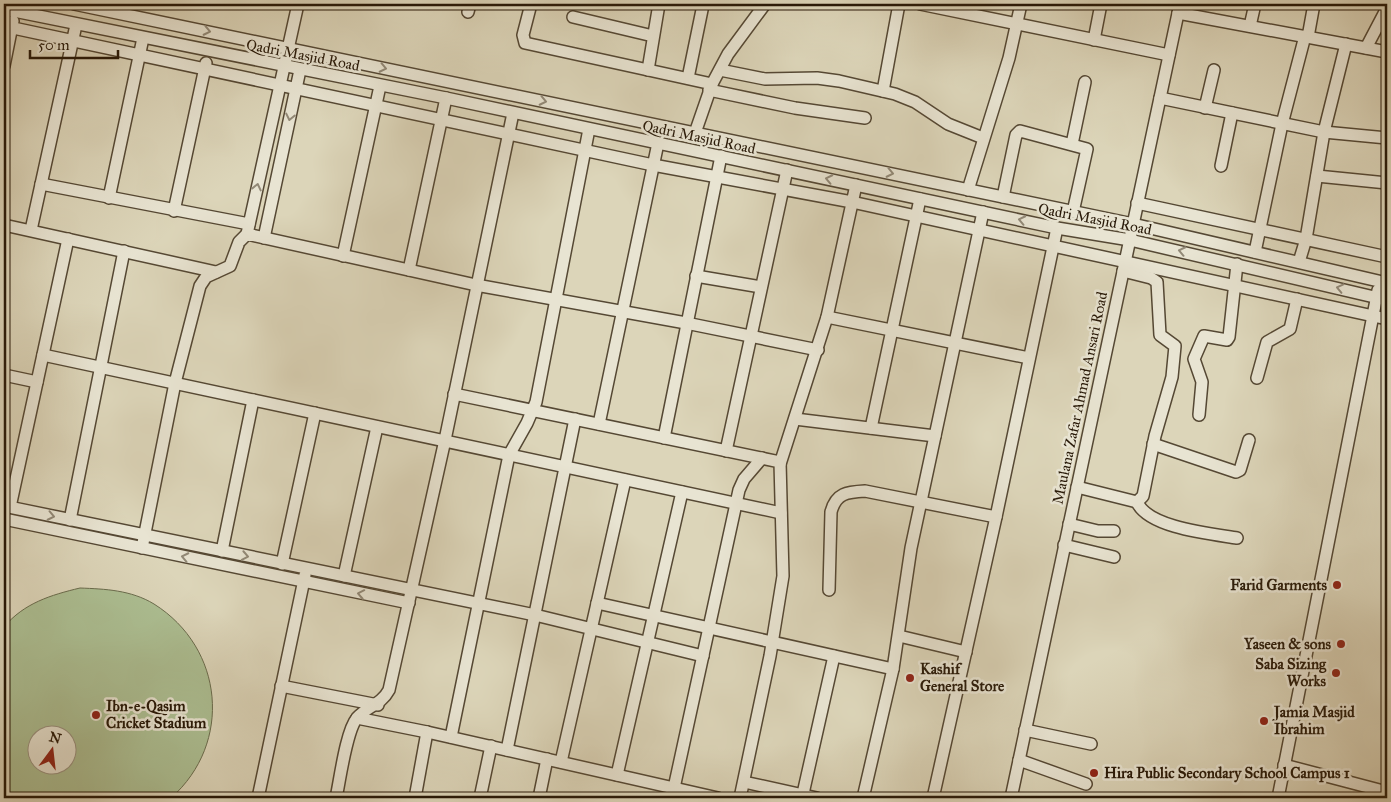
<svg xmlns="http://www.w3.org/2000/svg" width="1391" height="802" font-family="'IM FELL Great Primer',serif">
<rect width="100%" height="100%" fill="#dcd5b9"/>
<filter id="stains"><feTurbulence type="fractalNoise" baseFrequency=".004" numOctaves="4"/><feColorMatrix values="0 0 0 0 .2 0 0 0 0 .09 0 0 0 0 .02 0 0 0 .5 -.17"/></filter>
<radialGradient id="worn" r=".72"><stop offset=".6" stop-color="#630" stop-opacity="0"/><stop offset="1" stop-color="#630" stop-opacity=".3"/></radialGradient>
<path fill="#acbe92" stroke="#6a6c4d" fill-rule="evenodd" d="M80,588c25,1 51,2 74,16 70,44 79,139 17,194h-158l-9,-6v-165c20,-24 47,-32 76,-39zM38,734h30v30h-30z"/>
<g fill="none" stroke-linecap="round" stroke-linejoin="round">
<defs>
<g id="minor">
<polyline points="74,4 1133,224 1387,283"/>
<polyline points="531,4 523,35 525,43 712,84"/>
<polyline points="920,4 1169,55"/>
<polyline points="4,9 446,98 1057,228 1130,240 1387,300"/>
<polyline points="468,12 470,4"/>
<polyline points="1178,13 1387,52"/>
<polyline points="573,17 653,36"/>
<polyline points="4,26 653,165 852,202 1387,319"/>
<polyline points="1250,26 1255,4"/>
<polyline points="1308,37 1314,4"/>
<polyline points="1094,40 1101,4"/>
<polyline points="1366,48 1387,8"/>
<polyline points="4,66 13,21"/>
<polyline points="648,70 659,4"/>
<polyline points="720,70 765,79 817,78 839,81 895,94 915,102 948,124 983,138"/>
<polyline points="688,78 703,5"/>
<polyline points="709,90 795,108 865,118"/>
<polyline points="883,91 899,4"/>
<polyline points="1160,98 1324,132 1387,138"/>
<polyline points="1205,108 1214,70"/>
<polyline points="695,133 712,84 728,54 765,4"/>
<polyline points="1072,144 1085,82"/>
<polyline points="1221,166 1232,113"/>
<polyline points="1317,176 1387,183"/>
<polyline points="41,184 249,224"/>
<polyline points="968,190 1009,58 1021,4"/>
<polyline points="1003,197 1016,135 1020,131 1087,149 1073,212"/>
<polyline points="109,198 143,38"/>
<polyline points="1137,203 1387,257"/>
<polyline points="174,211 206,63"/>
<polyline points="4,225 216,272"/>
<polyline points="31,230 76,25"/>
<polyline points="247,234 298,4"/>
<polyline points="264,238 300,70"/>
<polyline points="1255,252 1282,124 1305,36"/>
<polyline points="343,256 380,86"/>
<polyline points="1299,262 1306,239 1324,132 1346,44"/>
<polyline points="409,270 446,98"/>
<polyline points="696,276 761,287"/>
<polyline points="827,317 1029,358"/>
<polyline points="43,355 781,513"/>
<polyline points="4,375 37,382"/>
<polyline points="1257,378 1267,342 1290,329 1297,299"/>
<polyline points="454,394 780,462 783,576 770,656 740,798"/>
<polyline points="1199,415 1202,382 1194,359 1204,336 1227,340 1229,337 1237,264"/>
<polyline points="795,419 935,436"/>
<polyline points="599,424 658,143"/>
<polyline points="871,428 920,199"/>
<polyline points="664,438 721,156"/>
<polyline points="1153,444 1236,472 1240,470 1249,440"/>
<polyline points="726,451 787,170"/>
<polyline points="780,464 827,317 856,185"/>
<polyline points="1077,487 1137,502 1143,496 1155,436 1172,377 1175,346 1160,335 1157,282 1151,278 1123,271"/>
<path d="M1137,502c11,26 75,32 100,36"/>
<polyline points="4,506 535,615 703,656"/>
<polyline points="10,507 68,239"/>
<polyline points="4,519 409,603"/>
<polyline points="70,520 124,251"/>
<polyline points="1069,524 1098,531 1114,531"/>
<polyline points="1064,545 1114,557"/>
<polyline points="142,548 175,383 200,286 206,277 230,266 239,242 247,234 476,285 686,323 818,350"/>
<polyline points="222,551 253,400"/>
<polyline points="282,564 315,413"/>
<polyline points="344,576 377,427"/>
<path d="M829,590l2,-78c5,-19 16,-20 34,-21l131,26"/>
<polyline points="597,603 893,669"/>
<polyline points="899,636 966,652"/>
<polyline points="281,686 378,705"/>
<polyline points="357,718 427,732 718,798"/>
<polyline points="1025,730 1091,744"/>
<polyline points="451,737 509,455 527,423 536,402 589,129"/>
<polyline points="507,750 575,419"/>
<polyline points="1019,760 1086,784"/>
<polyline points="561,762 625,480"/>
<polyline points="1284,765 1387,792"/>
<polyline points="617,775 682,492"/>
<polyline points="744,782 817,798"/>
<polyline points="674,788 739,490 744,479 762,458"/>
<polyline points="258,798 305,575"/>
<path d="M336,798c4,-18 10,-67 21,-80 10,-12 24,-13 32,-28l56,-250 68,-327"/>
<polyline points="415,798 427,732"/>
<polyline points="480,798 491,746"/>
<polyline points="539,798 547,759"/>
<polyline points="802,798 834,656"/>
<polyline points="863,798 893,669 911,548 983,212"/>
<polyline points="933,798 996,517 1057,228"/>
<polyline points="1011,798 1180,4"/>
<polyline points="1278,798 1378,290"/>
</g>
</defs>
<use href="#minor" stroke="#554834" stroke-width="14"/>
<use href="#minor" stroke="#e8e4d2" stroke-width="11"/>
</g>
<defs><path id="oneway-chevron" d="M-2-3.5L2.5 0L-2 3.5" fill="none" stroke-width="1.6" stroke-linecap="round" stroke-linejoin="round" transform="scale(1.25)"/></defs>
<g stroke="#928977">
<use href="#oneway-chevron" transform="translate(207 31) rotate(12)"/>
<use href="#oneway-chevron" transform="translate(383 68) rotate(12)"/>
<use href="#oneway-chevron" transform="translate(543 101) rotate(12)"/>
<use href="#oneway-chevron" transform="translate(290 117) rotate(102)"/>
<use href="#oneway-chevron" transform="translate(890 173) rotate(12)"/>
<use href="#oneway-chevron" transform="translate(829 179) rotate(-168)"/>
<use href="#oneway-chevron" transform="translate(257 187) rotate(-77)"/>
<use href="#oneway-chevron" transform="translate(1022 220) rotate(-168)"/>
<use href="#oneway-chevron" transform="translate(1182 251) rotate(-168)"/>
<use href="#oneway-chevron" transform="translate(1340 288) rotate(-167)"/>
<use href="#oneway-chevron" transform="translate(51 516) rotate(12)"/>
<use href="#oneway-chevron" transform="translate(245 556) rotate(11)"/>
<use href="#oneway-chevron" transform="translate(185 557) rotate(-168)"/>
<use href="#oneway-chevron" transform="translate(361 594) rotate(-169)"/>
</g>
<g fill="#8f2418" stroke="#e8e4d2" stroke-width="2">
<circle cx="1337" cy="585" r="5"/>
<circle cx="1341" cy="644" r="5"/>
<circle cx="1336" cy="673" r="5"/>
<circle cx="910" cy="678" r="5"/>
<circle cx="96" cy="715" r="5"/>
<circle cx="1264" cy="721" r="5"/>
<circle cx="1094" cy="773" r="5"/>
</g>
<g text-anchor="middle" dominant-baseline="central" stroke-width="5" stroke-linejoin="round" paint-order="stroke">
<g font-size="15" fill="#281908" stroke="#e8e4d2">
<text transform="translate(303 55) rotate(11)">Qadri Masjid Road</text>
<text transform="translate(699 137) rotate(12)">Qadri Masjid Road</text>
<text transform="translate(1095 219) rotate(11)">Qadri Masjid Road</text>
<text transform="translate(1080 398) rotate(-78)">Maulana Zafar Ahmad Ansari Road</text>
</g>
<g font-size="15" font-weight="bold" fill="#281908" stroke="#e8e4d2" text-anchor="start">
<text x="1327" y="585" text-anchor="end">Farid Garments</text>
<text x="1331" y="644" text-anchor="end">Yaseen &amp; sons</text>
<text x="1326" y="664" text-anchor="end">Saba Sizing<tspan x="1326" dy="17">Works</tspan></text>
<text x="920" y="669">Kashif<tspan x="920" dy="17">General Store</tspan></text>
<text x="106" y="706">Ibn-e-Qasim<tspan x="106" dy="17">Cricket Stadium</tspan></text>
<text x="1274" y="712">Jamia Masjid<tspan x="1274" dy="17">Ibrahim</tspan></text>
<text x="1104" y="773">Hira Public Secondary School Campus 1</text>
</g>
</g>
<rect width="1391" height="802" fill="none" stroke="#dcd5b9" stroke-width="20"/>
<rect x="5" y="5" width="1381" height="792" fill="none" stroke="#281908" stroke-width="2.5"/>
<rect x="10" y="10" width="1371" height="782" fill="none" stroke="#281908"/>
<g transform="translate(52 750) rotate(15)"><circle r="24" fill="#e8e4d2" stroke="#9b9381"/>
<path d="M0-4L9 19L0 12L-9 19Z" fill="#8f2418"/>
<text y="-8" font-size="14" font-weight="bold" text-anchor="middle" fill="#281908">N</text>
</g>
<path d="M30 50v8h88v-8" fill="none" stroke="#281908" stroke-width="2.5"/>
<text x="38" y="50" font-size="15" fill="#281908" stroke="#e8e4d2" stroke-width="4" paint-order="stroke">50 m</text>
<rect width="100%" height="100%" filter="url(#stains)"/>
<rect width="100%" height="100%" fill="url(#worn)"/>
</svg>
